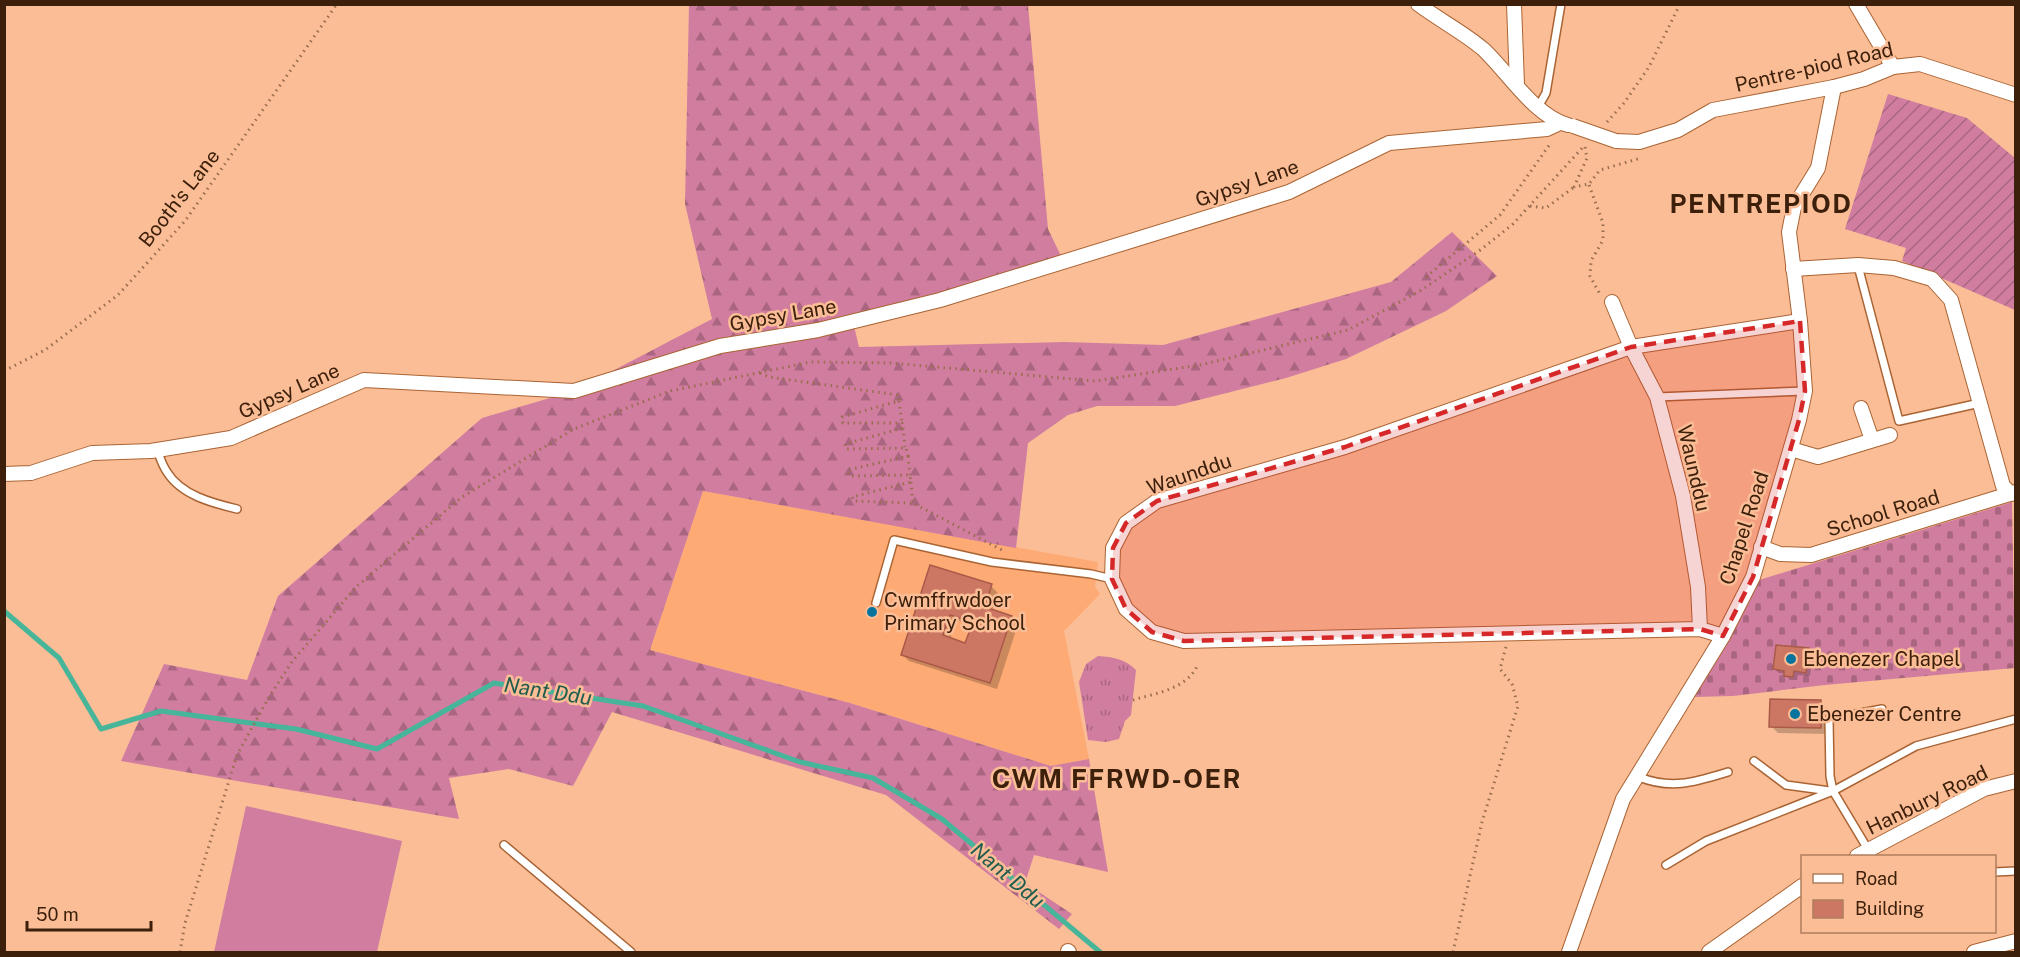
<svg xmlns="http://www.w3.org/2000/svg" width="2020" height="957" font-family="'Public Sans',sans-serif">
<defs>
<pattern id="grass-tufts" width="24" height="20" patternUnits="userSpaceOnUse" patternTransform="scale(1.5)"><rect width="24" height="20" fill="#d07da0"/><path d="M3 7l-1-3M5 7V3M7 7l1-3M15 17l-1-3M17 17v-4M19 17l1-3" fill="none" stroke="#aa6681"/></pattern>
<pattern id="forest-firs" width="22" height="20" patternUnits="userSpaceOnUse" patternTransform="scale(1.5)"><rect width="22" height="20" fill="#d07da0"/><path d="M5 1l3.5 6h-7zM16 11l3.5 6h-7z" fill="#aa6681"/></pattern>
<pattern id="cemetery-stones" width="16" height="16" patternUnits="userSpaceOnUse" patternTransform="scale(1.5)"><rect width="16" height="16" fill="#d07da0"/><path d="M2 7V4a2 2 0 0 1 4 0v3zM10 15v-3a2 2 0 0 1 4 0v3z" fill="#aa6681"/></pattern>
<pattern id="garden-furrows" width="10" height="10" patternUnits="userSpaceOnUse" patternTransform="scale(1.5)"><rect width="10" height="10" fill="#d07da0"/><path d="M-1 1l2-2M0 10L10 0M9 11l2-2" fill="none" stroke="#aa6681"/></pattern>
</defs>
<rect width="100%" height="100%" fill="#fabd96"/>
<polygon fill="#fdaa75" points="703,491 1098,562 1095,587 1100,594 1064,631 1089,759 1051,766 850,703 650,650"/>
<path fill="url(#grass-tufts)" d="M1098,656c15,1 27,3 38,14l-5,45 -6,6 -6,18 -13,3 -18,-2 -9,-58 7,-18z"/>
<polygon fill="url(#forest-firs)" points="689,5 1028,5 1048,229 1064,262 853,322 859,347 1064,342 1163,345 1391,282 1452,232 1497,276 1446,311 1346,359 1286,378 1175,406 1097,406 1068,415 1028,443 1016,548 703,491 650,650 850,703 1051,766 1089,759 1108,872 1034,855 1025,883 1072,914 1059,929 886,795 612,712 573,786 509,769 449,778 459,819 121,761 164,664 247,680 278,596 482,418 574,391 712,319 685,204"/>
<polygon fill="url(#cemetery-stones)" points="2012,502 2015,668 1825,685 1733,696 1694,697 1726,646 1756,581"/>
<polygon fill="url(#garden-furrows)" points="1888,94 1967,118 2015,158 2015,310 1902,261 1906,248 1845,229"/>
<polygon fill="#d07da0" points="246,806 402,841 377,952 214,952"/>
<g fill="#0003" fill-rule="evenodd">
<path d="M931,566l60,20 7,7 -6,18 19,6 7,7 -21,65 -88,-28 -7,-7zM957,620l16,6 -7,19 -16,-6z"/>
<polygon points="1808,650 1813,654 1810,676 1798,675 1797,680 1790,680 1785,674 1779,673 1774,669"/>
<polygon points="1820,702 1827,709 1827,734 1778,733 1771,726"/>
</g>
<g fill="none" stroke-linecap="round" stroke-linejoin="round">
<polyline stroke="#46b599" stroke-width="5" points="4,611 59,658 101,729 161,711 296,729 377,749 494,683 643,706 800,762 873,778 942,819 1100,952"/>
</g>
<g fill="#cb7764" stroke="#aa5a48" stroke-width="1.5" fill-rule="evenodd">
<path d="M930,565l62,19 -7,23 27,9 -22,67 -89,-28zM950,615l23,7 -8,21 -22,-8z"/>
<polygon points="1776,645 1809,648 1806,673 1794,671 1793,677 1784,676 1784,671 1773,669"/>
<polygon points="1770,699 1821,700 1821,728 1769,727"/>
</g>
<g fill="none" stroke-linecap="round" stroke-linejoin="round">
<defs>
<g id="lane">
<polyline points="1538,107 1546,93 1561,4"/>
<polyline points="1858,266 1899,421 1980,403"/>
<polyline points="1657,397 1805,391"/>
<path d="M157,450c3,7 5,15 10,22 14,23 45,31 70,37"/>
<polyline points="876,603 894,540 992,562 1091,574 1112,579"/>
<polyline points="1754,761 1786,785 1830,791"/>
<path d="M1639,777c33,13 56,5 89,-5"/>
<polyline points="504,845 631,952"/>
<polyline points="1872,856 1833,791 1830,776 1829,719 1882,709"/>
<polyline points="1666,865 1706,841 1833,791 1916,746 2016,719"/>
<polyline points="1994,872 2016,871"/>
</g>
<g id="street">
<path d="M1418,4c21,16 45,28 65,45 24,22 52,68 85,76"/>
<polyline points="1514,4 1517,85"/>
<polyline points="1856,4 1893,67"/>
<polyline points="1616,141 1639,142 1678,130 1713,110 1834,87 1864,79 1893,67 1920,64 2016,95"/>
<polyline points="1793,269 1858,265 1894,268 1932,279 1951,300 2003,486 2011,494"/>
<polyline points="1612,302 1631,347 1800,321"/>
<polyline points="1861,408 1872,440"/>
<polyline points="1791,449 1818,457 1890,435"/>
<polyline points="4,474 31,473 92,453 151,451 231,438 364,380 574,391 720,346 818,330 940,300 1289,192 1389,143 1547,129 1560,123"/>
<polyline points="1761,547 1780,554 1811,555 2016,492"/>
<polyline points="1700,629 1698,587 1683,496 1657,397 1631,347 1345,447 1157,501 1126,523 1113,548 1112,579 1126,609 1152,632 1184,641 1700,629 1723,636"/>
<polyline points="1857,856 1984,789 2016,781"/>
<polyline points="1068,951 1069,952"/>
<polyline points="1569,952 1623,799 1723,636 1753,577 1799,420 1805,391 1800,321 1789,232 1794,207 1818,168 1834,87"/>
<polyline points="1709,952 1802,886"/>
<polyline points="1974,952 2016,941"/>
</g>
</defs>
<use href="#lane" stroke="#aa6434" stroke-width="10"/>
<use href="#street" stroke="#aa6434" stroke-width="16"/>
<g stroke="#9a6d4f" stroke-width="3" stroke-dasharray="1.5 4.5" stroke-linecap="butt">
<polyline points="1607,122 1624,103 1649,67 1680,4"/>
<polyline points="1585,147 1587,158 1574,187 1589,184 1600,170 1641,158"/>
<polyline points="1589,185 1603,223 1603,240 1591,261 1590,276 1601,296"/>
<polyline points="1530,206 1546,208 1574,187"/>
<polyline points="1426,277 1500,215 1550,144"/>
<polyline points="4,371 45,350 118,295 185,221 337,4"/>
<polyline points="760,373 769,377 898,395 899,401 842,417 843,423 902,423 903,428 845,444 846,449 906,448 908,456 848,470 849,476 910,475 911,482 852,497 854,501 913,503 1002,550"/>
<polyline points="899,401 902,423"/>
<polyline points="903,428 905,447"/>
<polyline points="908,456 910,475"/>
<polyline points="911,482 913,503"/>
<path d="M1133,700c23,-7 55,-11 65,-36"/>
<polyline points="180,952 185,923 237,755 268,699 291,663 356,587 462,497 574,429 670,391 811,362 891,363 1095,381 1200,365 1348,330 1420,291 1479,251 1513,224 1584,146"/>
<polyline points="1453,952 1482,822 1518,706 1512,684 1500,669 1506,647"/>
</g>
<use href="#lane" stroke="#fff" stroke-width="7"/>
<use href="#street" stroke="#fff" stroke-width="14"/>
<defs>
<polyline id="street-bridge" points="1573,126 1616,141"/>
</defs>
<use href="#street-bridge" stroke="#aa6434" stroke-width="16" stroke-linecap="butt"/>
<use href="#street-bridge" stroke="#fff" stroke-width="14"/>
</g>
<path fill="#d62828" fill-opacity="0.2" stroke="#d62828" stroke-width="4.5" stroke-dasharray="12 8" stroke-linejoin="round" d="M1800,321l5,70 -6,29 -46,157 -30,59 -23,-7 -516,12 -32,-9 -26,-23 -14,-30 1,-31 13,-25 31,-22 188,-54 286,-100z"/>
<g fill="#06749f" stroke="#fabd96" stroke-width="2">
<circle cx="872" cy="612" r="6"/>
<circle cx="1791" cy="659" r="6"/>
<circle cx="1795" cy="714" r="6"/>
</g>
<g text-anchor="middle" dominant-baseline="central" stroke-width="5" stroke-linejoin="round" paint-order="stroke">
<g font-size="20" fill="#3d200b" stroke="#fabd96">
<text transform="translate(1814 67) rotate(-13)">Pentre-piod Road</text>
<text transform="translate(1247 183) rotate(-19)">Gypsy Lane</text>
<text transform="translate(179 198) rotate(-52)">Booth's Lane</text>
<text transform="translate(783 315) rotate(-10)">Gypsy Lane</text>
<text transform="translate(289 391) rotate(-24)">Gypsy Lane</text>
<text transform="translate(1694 468) rotate(77)">Waunddu</text>
<text transform="translate(1189 474) rotate(-19)">Waunddu</text>
<text transform="translate(1883 513) rotate(-17)">School Road</text>
<text transform="translate(1744 528) rotate(-72)">Chapel Road</text>
<text transform="translate(1927 800) rotate(-26)">Hanbury Road</text>
</g>
<g font-size="20" fill="#3d200b" stroke="#fabd96" text-anchor="start">
<text x="884" y="600">Cwmffrwdoer<tspan x="884" dy="23">Primary School</tspan></text>
<text x="1803" y="659">Ebenezer Chapel</text>
<text x="1807" y="714">Ebenezer Centre</text>
</g>
<g font-size="21" font-style="italic" fill="#215d4e" stroke="#fabd96">
<text transform="translate(548 691) rotate(9)">Nant Ddu</text>
<text transform="translate(1008 875) rotate(40)">Nant Ddu</text>
</g>
<g font-size="26" font-weight="bold" letter-spacing="1.5" fill="#3d200b" stroke="#fabd96">
<text x="1761" y="203">PENTREPIOD</text>
<text x="1117" y="778">CWM FFRWD-OER</text>
</g>
</g>
<rect width="2020" height="957" fill="none" stroke="#3d200b" stroke-width="12"/>
<rect x="1801" y="855" width="195" height="78" fill="#fabd96" stroke="#ae7e5e" stroke-width="1.5"/>
<rect x="1813" y="874" width="30" height="9" fill="#ffffff" stroke="#ae7e5e" stroke-width="1.5"/>
<text x="1855" y="885" font-size="18" fill="#3d200b">Road</text>
<rect x="1813" y="900" width="30" height="18" fill="#cb7764" stroke="#ae7e5e" stroke-width="1.5"/>
<text x="1855" y="915" font-size="18" fill="#3d200b">Building</text>
<path d="M27 921v9h124v-9" fill="none" stroke="#3d200b" stroke-width="3"/>
<text x="36" y="921" font-size="18" fill="#3d200b" stroke="#fabd96" stroke-width="4.5" paint-order="stroke">50 m</text>
</svg>
